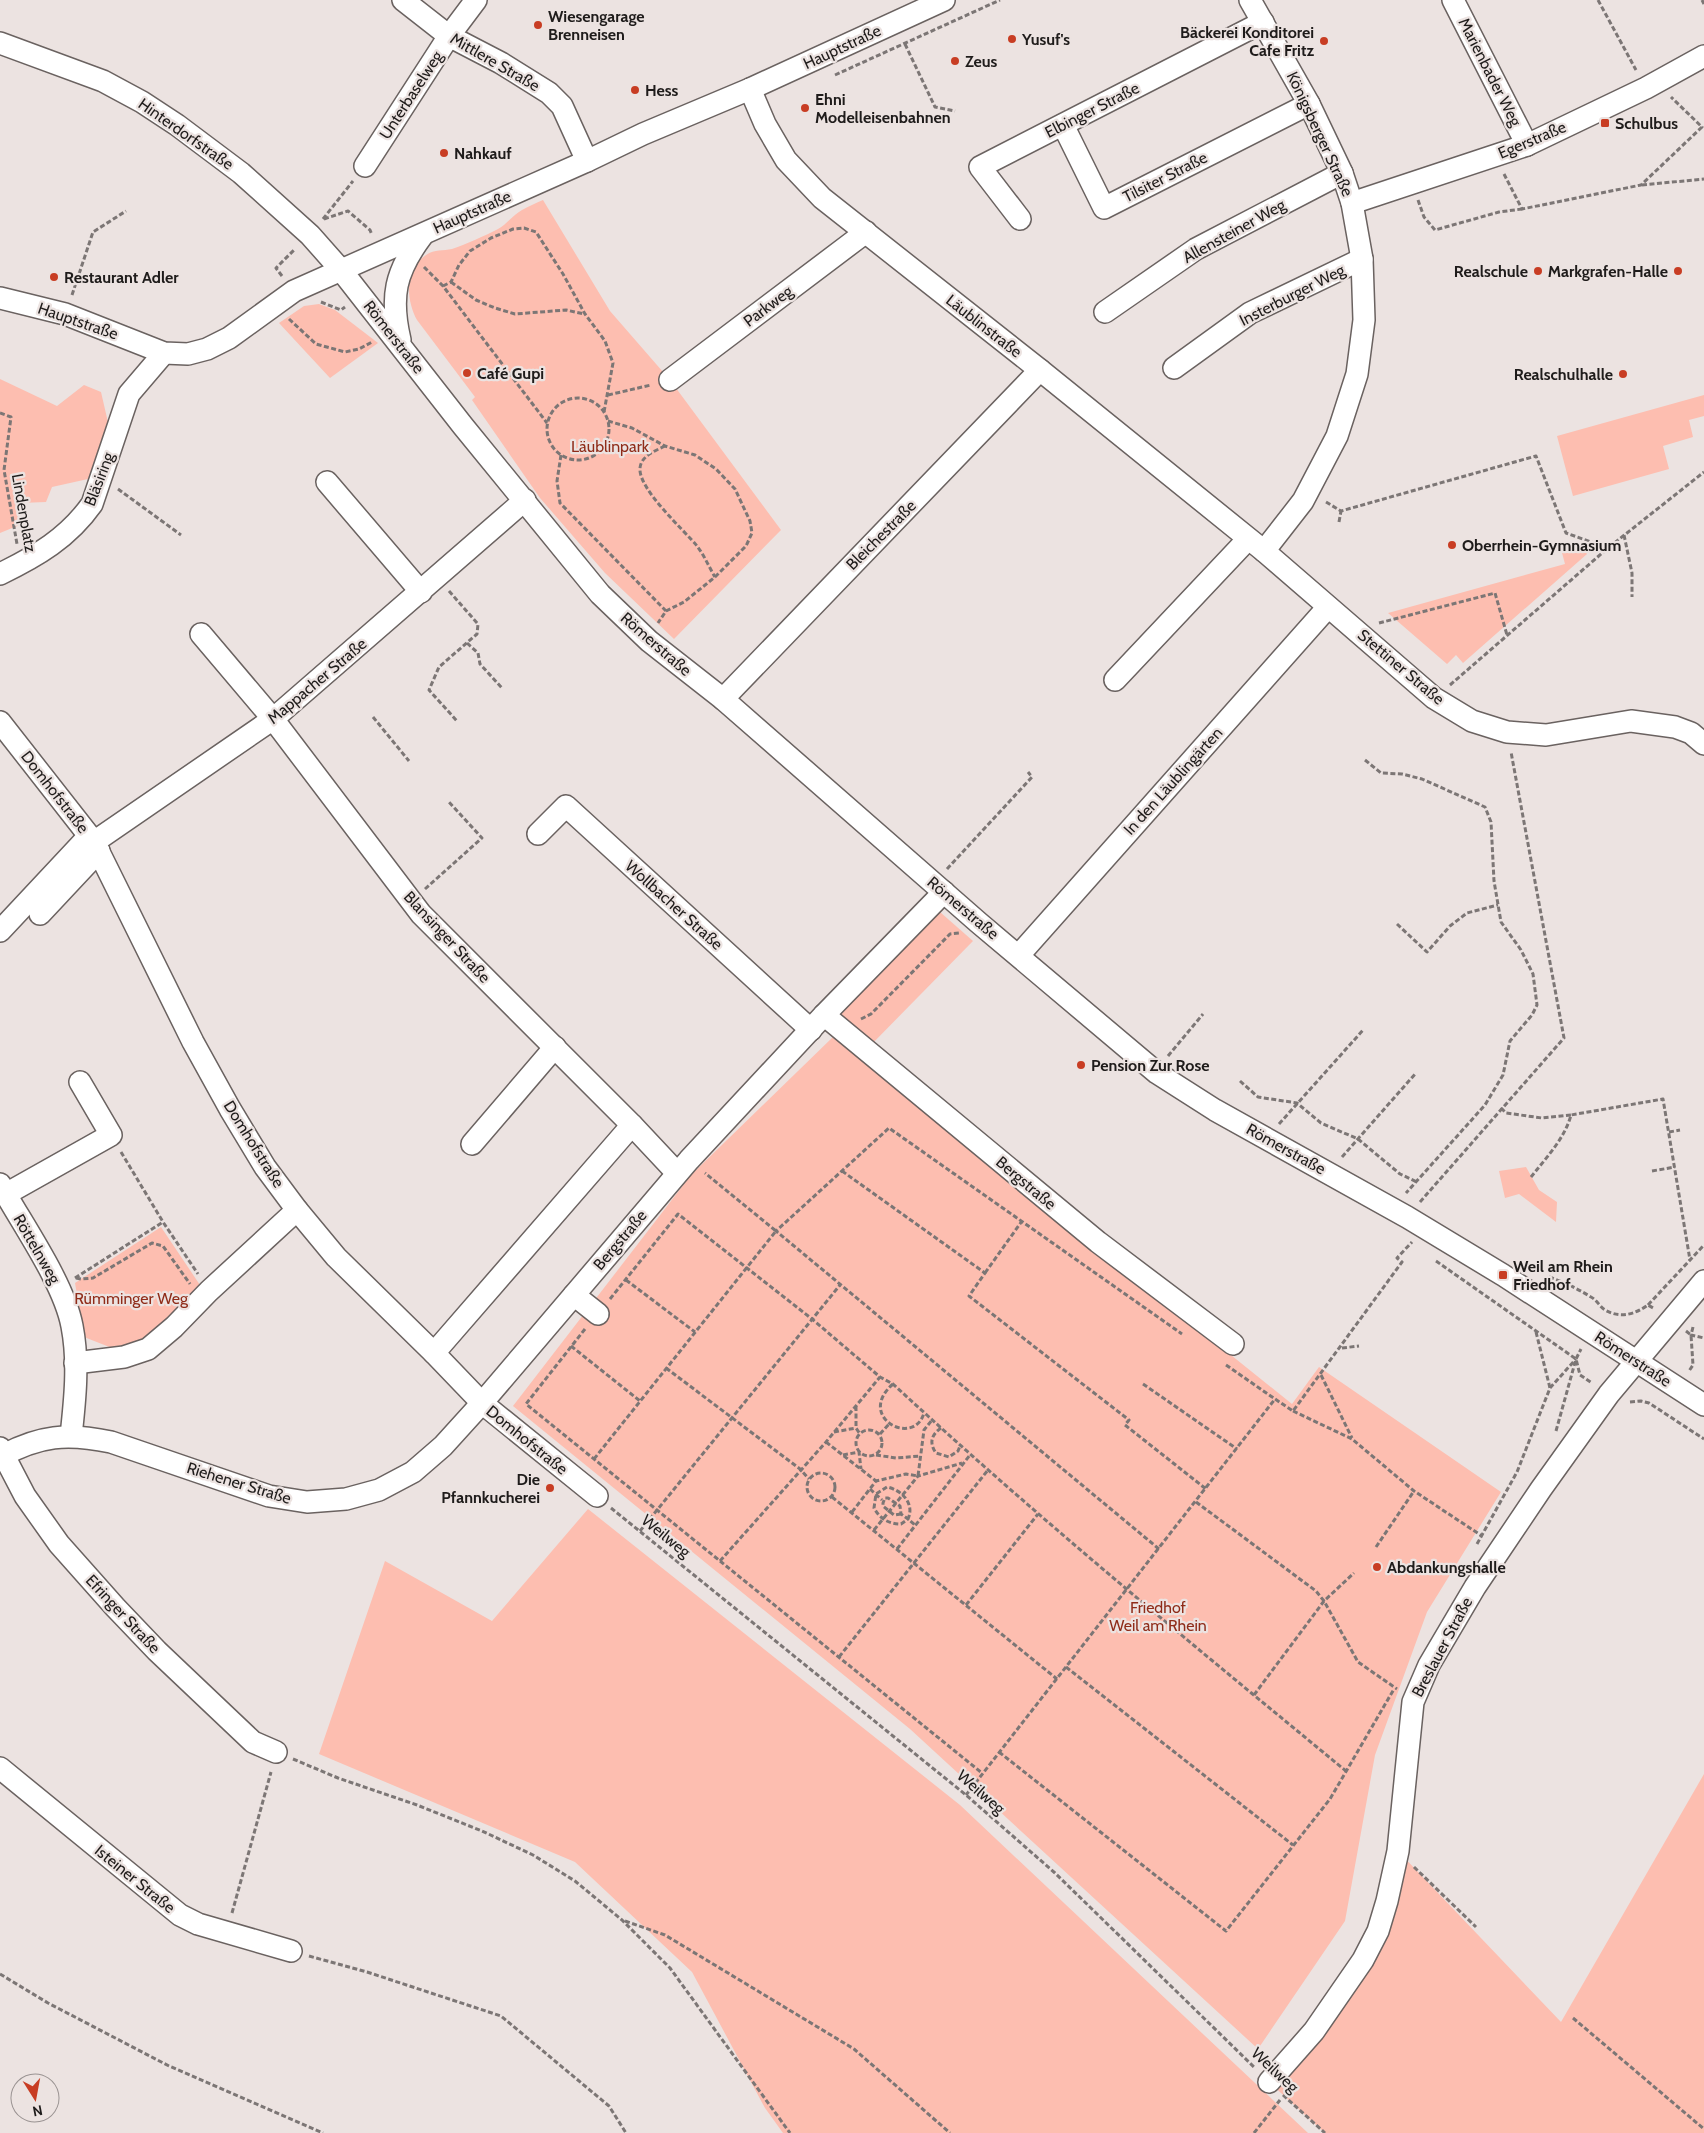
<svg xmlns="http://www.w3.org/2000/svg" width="1704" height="2133" font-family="Cabin,sans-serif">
<rect width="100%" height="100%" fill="#ece3e1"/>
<g fill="#fdbeb0">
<path d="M543,200l67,111 60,69 111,150 -107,109 -69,-66 -65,-75 -68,-98 3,-3 -58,-77c-11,-20 -13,-51 9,-65 9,-6 17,-4 26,-6 15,-5 32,-13 46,-20 9,-5 15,-14 24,-19 7,-4 14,-7 21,-10z"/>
<polygon points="319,304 335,310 378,343 330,378 279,323 304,306"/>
<polygon points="0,379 57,406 84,385 101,392 110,431 88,479 52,487 46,502 20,503 22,524 0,533"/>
<polygon points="1704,395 1704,416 1689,420 1693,437 1663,446 1669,469 1573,496 1557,436"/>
<polygon points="1585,542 1587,554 1463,663 1456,655 1447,664 1388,613 1565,564 1561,549"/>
<polygon points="932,905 973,941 866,1050 824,1015"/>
<polygon points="834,1036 1292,1404 1319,1367 1501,1492 1427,1612 1375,1755 1345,1921 1258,2049 910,1729 513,1406 691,1175"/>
<polygon points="1526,1167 1539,1190 1557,1202 1556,1222 1519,1194 1505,1198 1499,1171"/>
<polygon points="161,1227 202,1288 153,1337 112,1348 84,1337 75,1283"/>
<polygon points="588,1509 960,1805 1308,2133 783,2133 765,2108 692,1972 575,1862 319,1754 385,1561 492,1621"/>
<polygon points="1704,1774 1704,2133 1325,2133 1269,2082 1363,1960 1398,1851 1561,2022"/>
</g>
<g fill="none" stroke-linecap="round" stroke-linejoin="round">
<defs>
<g id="minor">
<polyline points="403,0 449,36 501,63 549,93 562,106 587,161"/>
<polyline points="1250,0 1309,104 1342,173 1352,203 1362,259 1364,320 1357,374 1337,436 1303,501 1264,551"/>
<polyline points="1453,0 1527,145"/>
<polyline points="0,43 103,81 142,102 177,125 241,173 310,235 341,270 463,426 600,594 649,641 723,699 979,923 1157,1073 1215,1110 1407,1217 1503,1275 1704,1405"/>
<polyline points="750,89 765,124 786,160 822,198 1040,370 1264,551 1434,698 1472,721 1507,732 1546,735 1631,721 1675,727 1691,733 1704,744"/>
<polyline points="1063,125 1104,208 1309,104"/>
<polyline points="365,166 449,36 476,0"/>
<polyline points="1352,203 1527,145 1646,88 1704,56"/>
<polyline points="1020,219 980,167 1263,22"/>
<polyline points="0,298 65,314 164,353 188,354 207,349 229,338 294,291 587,161 643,134 750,89 944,0"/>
<polyline points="1105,312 1196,249 1342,173"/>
<path d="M400,340c-10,-43 -5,-68 22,-104"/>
<polyline points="1174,368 1250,313 1362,259"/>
<polyline points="670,380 866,232"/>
<polyline points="327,482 421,592"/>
<path d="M0,574c37,-18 68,-36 92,-70l37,-110 35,-41"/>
<polyline points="201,634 273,719 421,914 632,1125 677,1173"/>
<polyline points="1115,680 1248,539"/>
<polyline points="723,699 1040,370"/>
<polyline points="0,722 94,842 193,1042 230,1109 265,1167 297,1210 336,1257 434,1353 482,1403 597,1496"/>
<polyline points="538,834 566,806 811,1030"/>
<polyline points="94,842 273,719 525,500"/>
<polyline points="40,914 99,851"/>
<polyline points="0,931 89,836"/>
<polyline points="1019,955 1328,607"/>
<polyline points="824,1015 1098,1242 1233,1344"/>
<polyline points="472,1144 555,1047"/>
<path d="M0,1184c22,40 64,99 72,142 7,36 3,74 -1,110"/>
<polyline points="6,1194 111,1135 80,1082"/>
<polyline points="574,1295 598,1314"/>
<polyline points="434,1353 632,1125"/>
<polyline points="75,1363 124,1357 148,1349 174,1327 209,1291 297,1210"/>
<polyline points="0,1448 25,1496 59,1544 115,1607 157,1651 253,1742 276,1752"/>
<path d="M0,1457c40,-22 67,-24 111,-15l158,54 38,6 39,-3 33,-9 34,-18 30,-26 39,-43 207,-243 135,-145 120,-123"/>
<polyline points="0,1768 180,1915 198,1924 291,1951"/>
<polyline points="1269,2082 1314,2031 1363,1960 1378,1931 1387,1901 1398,1851 1413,1702 1429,1665 1475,1587 1541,1489 1609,1394 1704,1281"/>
</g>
</defs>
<use href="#minor" stroke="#6a6260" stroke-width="24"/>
<g stroke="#7c7675" stroke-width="3" stroke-dasharray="5 2.5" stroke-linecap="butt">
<polyline points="1598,0 1636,70"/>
<polyline points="1702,0 1704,4"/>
<polyline points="905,44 935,107 955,111"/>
<polyline points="835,75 1000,0"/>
<polyline points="1504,174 1522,209 1641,185 1702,127 1671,97"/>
<polyline points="1642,185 1704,179"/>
<polyline points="1418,200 1424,217 1435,230 1499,212 1522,209"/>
<polyline points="323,219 353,181"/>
<polyline points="324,219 348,211 370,230 372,235"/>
<polyline points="424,267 443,286 547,423"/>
<polyline points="282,276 276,268 295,249"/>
<polyline points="451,282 476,300 495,308 515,314 566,310 584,314"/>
<polyline points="443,286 451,282 459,265 470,251 491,238 513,229 524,228 536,232 563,274 585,314 605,341 613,363 604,412"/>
<polyline points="72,295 93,232 126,211"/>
<polyline points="321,302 341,310 345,307"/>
<polyline points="289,319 316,344 345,352 359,349 372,342"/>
<polyline points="608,395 651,385"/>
<circle cx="578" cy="429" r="31"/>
<polyline points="0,413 11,417 4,470 17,544"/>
<polyline points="608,421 632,428 665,446 695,455 716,469 735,489 750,521 752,533 746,546 715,577 684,602 666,611"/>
<path d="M665,446c-10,5 -24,10 -25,22 -2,21 44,62 57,78 7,9 12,21 18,31"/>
<polyline points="561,455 557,481 560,503 666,611 658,623"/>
<polyline points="118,489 181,535"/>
<polyline points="1326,502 1341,511 1536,456 1566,533 1608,548"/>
<polyline points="1339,522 1341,511"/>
<polyline points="1624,535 1632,573 1632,597"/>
<polyline points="449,591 478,624 477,634 439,667 429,690 457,721"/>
<polyline points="1379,623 1495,593 1507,635"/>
<polyline points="467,643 478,653 480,664 502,688"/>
<polyline points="1450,685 1608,548 1704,472"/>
<polyline points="373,717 409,761"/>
<polyline points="1365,760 1381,773 1402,774 1422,779 1485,807 1491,822 1494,881 1501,922 1521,950 1533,974 1537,1005 1532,1015 1510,1041 1503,1075 1485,1105 1406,1193"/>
<polyline points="947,869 1032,777 1028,772"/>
<polyline points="425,889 482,838 448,801"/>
<polyline points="1397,924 1427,952 1450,926 1467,913 1498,905"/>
<polyline points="861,1019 871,1014 950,934 960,933"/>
<polyline points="1168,1056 1203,1014"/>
<polyline points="1240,1081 1258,1097 1297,1103 1321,1123 1358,1139 1400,1174 1417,1182"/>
<polyline points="1501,1108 1506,1113 1542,1118 1571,1115"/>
<polyline points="1279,1124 1364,1029"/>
<polyline points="1669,1132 1680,1130"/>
<polyline points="121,1152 163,1222 198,1274"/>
<polyline points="1342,1157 1416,1073"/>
<polyline points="842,1171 985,1273 969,1296 1129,1420 1125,1425 1206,1489"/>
<polyline points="1652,1171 1675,1167"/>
<path d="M1531,1177c15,-19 34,-39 40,-62l92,-16 27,161"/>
<polyline points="1420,1202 1564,1038 1511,752"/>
<polyline points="1436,1261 1576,1359 1580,1375 1592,1383"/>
<polyline points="985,1273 1022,1221"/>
<path d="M1549,1277c15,5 29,12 42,20 6,3 9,10 14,13 16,9 30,4 43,-5l7,4"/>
<polyline points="75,1278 163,1222"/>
<polyline points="76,1278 81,1279 93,1278 152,1243 163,1246 190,1284"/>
<polyline points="626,1280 695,1332"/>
<path d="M610,1299l68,-85 134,105 68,58 13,7c146,135 300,261 453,387"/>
<polyline points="1648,1305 1704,1245"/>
<polyline points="1693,1327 1691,1335 1704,1338"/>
<polyline points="585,1329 526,1404 982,1773"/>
<polyline points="1686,1331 1691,1335 1693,1365 1689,1371"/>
<polyline points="1536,1332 1550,1388"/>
<polyline points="571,1346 640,1401"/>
<polyline points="1342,1348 1359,1346"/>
<polyline points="1226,1365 1275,1399"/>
<polyline points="666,1368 800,1469 809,1479"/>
<polyline points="1321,1375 1352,1438"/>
<path d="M893,1384c-38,33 21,64 31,29"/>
<polyline points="1143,1384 1237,1449"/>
<polyline points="1630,1402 1641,1401 1649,1403 1704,1439"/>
<polyline points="856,1406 856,1428 860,1434"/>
<polyline points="1293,1411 1352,1439 1414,1491 1482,1536"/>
<path d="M941,1428c-10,7 -12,15 -5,25l13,4 9,-6 2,-5"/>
<circle cx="869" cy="1443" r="13"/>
<polyline points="1556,1431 1576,1359 1581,1349"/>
<polyline points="834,1432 856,1428"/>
<polyline points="880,1434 889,1424"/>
<polyline points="826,1442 876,1481"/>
<polyline points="843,1455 859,1452 861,1469"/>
<polyline points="876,1455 896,1458 920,1456"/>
<polyline points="594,1459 776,1231 705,1173"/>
<circle cx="821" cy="1487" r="14"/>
<polyline points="870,1489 882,1500"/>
<polyline points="832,1497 1057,1679"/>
<polyline points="1196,1502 1316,1591 1324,1601 1358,1662 1397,1689"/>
<polyline points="611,1508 966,1795 1055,1873 1255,2068"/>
<polyline points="852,1512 876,1481 906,1474 918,1476 924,1430 932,1420"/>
<path d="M901,1514l-7,1 -11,-9v-3l2,-5h3l12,8 1,8 7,5 -7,5c-12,0 -21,-5 -27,-16l2,-14 11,-7c15,3 28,17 21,32l7,6"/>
<polyline points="874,1530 918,1476 962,1463"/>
<polyline points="640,1531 840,1285"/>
<polyline points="1477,1544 1517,1472 1550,1388 1576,1359"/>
<polyline points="1376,1547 1414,1491"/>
<polyline points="897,1549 970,1455"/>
<polyline points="1159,1549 776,1231 889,1128 1182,1334"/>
<polyline points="720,1561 826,1442 880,1377"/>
<polyline points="966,1605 1038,1514"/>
<polyline points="839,1657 988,1470"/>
<polyline points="1066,1667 1293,1845"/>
<polyline points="1254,1695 1324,1601 1354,1573"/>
<polyline points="999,1752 1226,1931 1330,1799 1394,1689"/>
<polyline points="293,1759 338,1778 417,1805 482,1831 533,1855 575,1881 622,1920 670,1968 790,2133"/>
<polyline points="966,1795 1275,1399 1293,1411 1402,1262 1397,1258 1412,1242"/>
<polyline points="1414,1867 1476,1927"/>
<polyline points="232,1913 271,1772"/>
<polyline points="625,1921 665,1935 854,2049 950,2133"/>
<polyline points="309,1956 367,1972 501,2016 609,2106 626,2133"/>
<polyline points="0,1974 48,2003 169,2066 323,2133"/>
<polyline points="1573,2018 1704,2129"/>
<polyline points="1283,2095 1325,2133"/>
<polyline points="1254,2133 1280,2100"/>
</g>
<use href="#minor" stroke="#fff" stroke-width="21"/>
</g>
<g fill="#c83d23" stroke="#ece3e1" stroke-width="2">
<circle cx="538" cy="25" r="5"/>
<circle cx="1012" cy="39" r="5"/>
<circle cx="1324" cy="41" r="5"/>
<circle cx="955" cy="61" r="5"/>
<circle cx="635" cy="90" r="5"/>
<circle cx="805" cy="108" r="5"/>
<rect x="1600" y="118" width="10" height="10" rx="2.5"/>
<circle cx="444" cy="153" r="5"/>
<circle cx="1538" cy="271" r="5"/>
<circle cx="1678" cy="271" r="5"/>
<circle cx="54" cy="277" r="5"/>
<circle cx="467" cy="373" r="5"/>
<circle cx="1623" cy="374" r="5"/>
<circle cx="1452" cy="545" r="5"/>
<circle cx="1081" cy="1065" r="5"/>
<rect x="1498" y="1270" width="10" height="10" rx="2.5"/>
<circle cx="550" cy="1488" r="5"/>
<circle cx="1377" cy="1567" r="5"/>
</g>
<g text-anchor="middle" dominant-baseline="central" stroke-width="4.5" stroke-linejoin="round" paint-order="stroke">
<g font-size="16" font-weight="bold" fill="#1f1c1b" stroke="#ece3e1" text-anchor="start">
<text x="548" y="16">Wiesengarage<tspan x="548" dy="18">Brenneisen</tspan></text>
<text x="1314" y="32" text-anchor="end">Bäckerei Konditorei<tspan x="1314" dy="18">Cafe Fritz</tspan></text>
<text x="1022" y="39">Yusuf's</text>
<text x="965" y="61">Zeus</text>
<text x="645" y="90">Hess</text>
<text x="815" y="99">Ehni<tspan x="815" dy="18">Modelleisenbahnen</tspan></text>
<text x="1615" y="123">Schulbus</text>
<text x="454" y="153">Nahkauf</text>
<text x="1528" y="271" text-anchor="end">Realschule</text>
<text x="1668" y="271" text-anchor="end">Markgrafen-Halle</text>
<text x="64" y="277">Restaurant Adler</text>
<text x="477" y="373">Café Gupi</text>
<text x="1613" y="374" text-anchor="end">Realschulhalle</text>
<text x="1462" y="545">Oberrhein-Gymnasium</text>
<text x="1091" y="1065">Pension Zur Rose</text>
<text x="1513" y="1266">Weil am Rhein<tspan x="1513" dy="18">Friedhof</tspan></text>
<text x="540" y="1479" text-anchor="end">Die<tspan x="540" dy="18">Pfannkucherei</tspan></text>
<text x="1387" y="1567">Abdankungshalle</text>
</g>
<g font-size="16" fill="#1f1c1b" stroke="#ece3e1">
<text transform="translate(842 47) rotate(-25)">Hauptstraße</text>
<text transform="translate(495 62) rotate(30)">Mittlere Straße</text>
<text transform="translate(1490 72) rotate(63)">Marienbader Weg</text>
<text transform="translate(411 95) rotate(-57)">Unterbaselweg</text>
<text transform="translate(1092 110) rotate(-27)">Elbinger Straße</text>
<text transform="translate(186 134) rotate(35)">Hinterdorfstraße</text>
<text transform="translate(1320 134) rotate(65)">Königsberger Straße</text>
<text transform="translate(1532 140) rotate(-23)">Egerstraße</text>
<text transform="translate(1165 177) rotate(-27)">Tilsiter Straße</text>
<text transform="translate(472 212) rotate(-24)">Hauptstraße</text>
<text transform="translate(1234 231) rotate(-29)">Allensteiner Weg</text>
<text transform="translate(1292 295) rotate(-27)">Insterburger Weg</text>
<text transform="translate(768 306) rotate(-37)">Parkweg</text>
<text transform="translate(78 321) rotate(19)">Hauptstraße</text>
<text transform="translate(984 326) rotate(38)">Läublinstraße</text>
<text transform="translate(394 337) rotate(52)">Römerstraße</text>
<text transform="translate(99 479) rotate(-69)">Bläsiring</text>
<text transform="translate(24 513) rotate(80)">Lindenplatz</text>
<text transform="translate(881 535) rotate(-45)">Bleichestraße</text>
<text transform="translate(656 644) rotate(41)">Römerstraße</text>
<text transform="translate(1401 667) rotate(40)">Stettiner Straße</text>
<text transform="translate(317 681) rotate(-40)">Mappacher Straße</text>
<text transform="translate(1173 781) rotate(-48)">In den Läublingärten</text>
<text transform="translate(55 792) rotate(52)">Domhofstraße</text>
<text transform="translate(674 905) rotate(42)">Wollbacher Straße</text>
<text transform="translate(963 908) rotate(40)">Römerstraße</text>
<text transform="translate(447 937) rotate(47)">Blansinger Straße</text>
<text transform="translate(254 1144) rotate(58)">Domhofstraße</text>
<text transform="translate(1286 1149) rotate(29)">Römerstraße</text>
<text transform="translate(1026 1183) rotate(40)">Bergstraße</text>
<text transform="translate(620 1240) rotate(-50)">Bergstraße</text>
<text transform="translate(37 1249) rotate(60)">Röttelnweg</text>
<text transform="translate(1633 1359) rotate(33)">Römerstraße</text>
<text transform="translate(527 1440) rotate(39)">Domhofstraße</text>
<text transform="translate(239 1483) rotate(17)">Riehener Straße</text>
<text transform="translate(666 1536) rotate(39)">Weilweg</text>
<text transform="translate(123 1614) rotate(47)">Efringer Straße</text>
<text transform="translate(1442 1647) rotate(-62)">Breslauer Straße</text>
<text transform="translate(981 1792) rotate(41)">Weilweg</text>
<text transform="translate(135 1879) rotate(39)">Isteiner Straße</text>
<text transform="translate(1275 2070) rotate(43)">Weilweg</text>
</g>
<g font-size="16" fill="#8f2c19" stroke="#ece3e1">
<text x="610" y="446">Läublinpark</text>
<text x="131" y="1298">Rümminger Weg</text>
<text x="1158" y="1607">Friedhof<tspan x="1158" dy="18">Weil am Rhein</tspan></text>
</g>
</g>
<g transform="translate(35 2098) rotate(169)"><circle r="24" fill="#ece3e1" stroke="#9a9392"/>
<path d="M0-4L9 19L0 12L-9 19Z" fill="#c83d23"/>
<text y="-8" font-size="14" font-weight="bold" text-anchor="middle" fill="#1f1c1b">N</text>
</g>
</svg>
